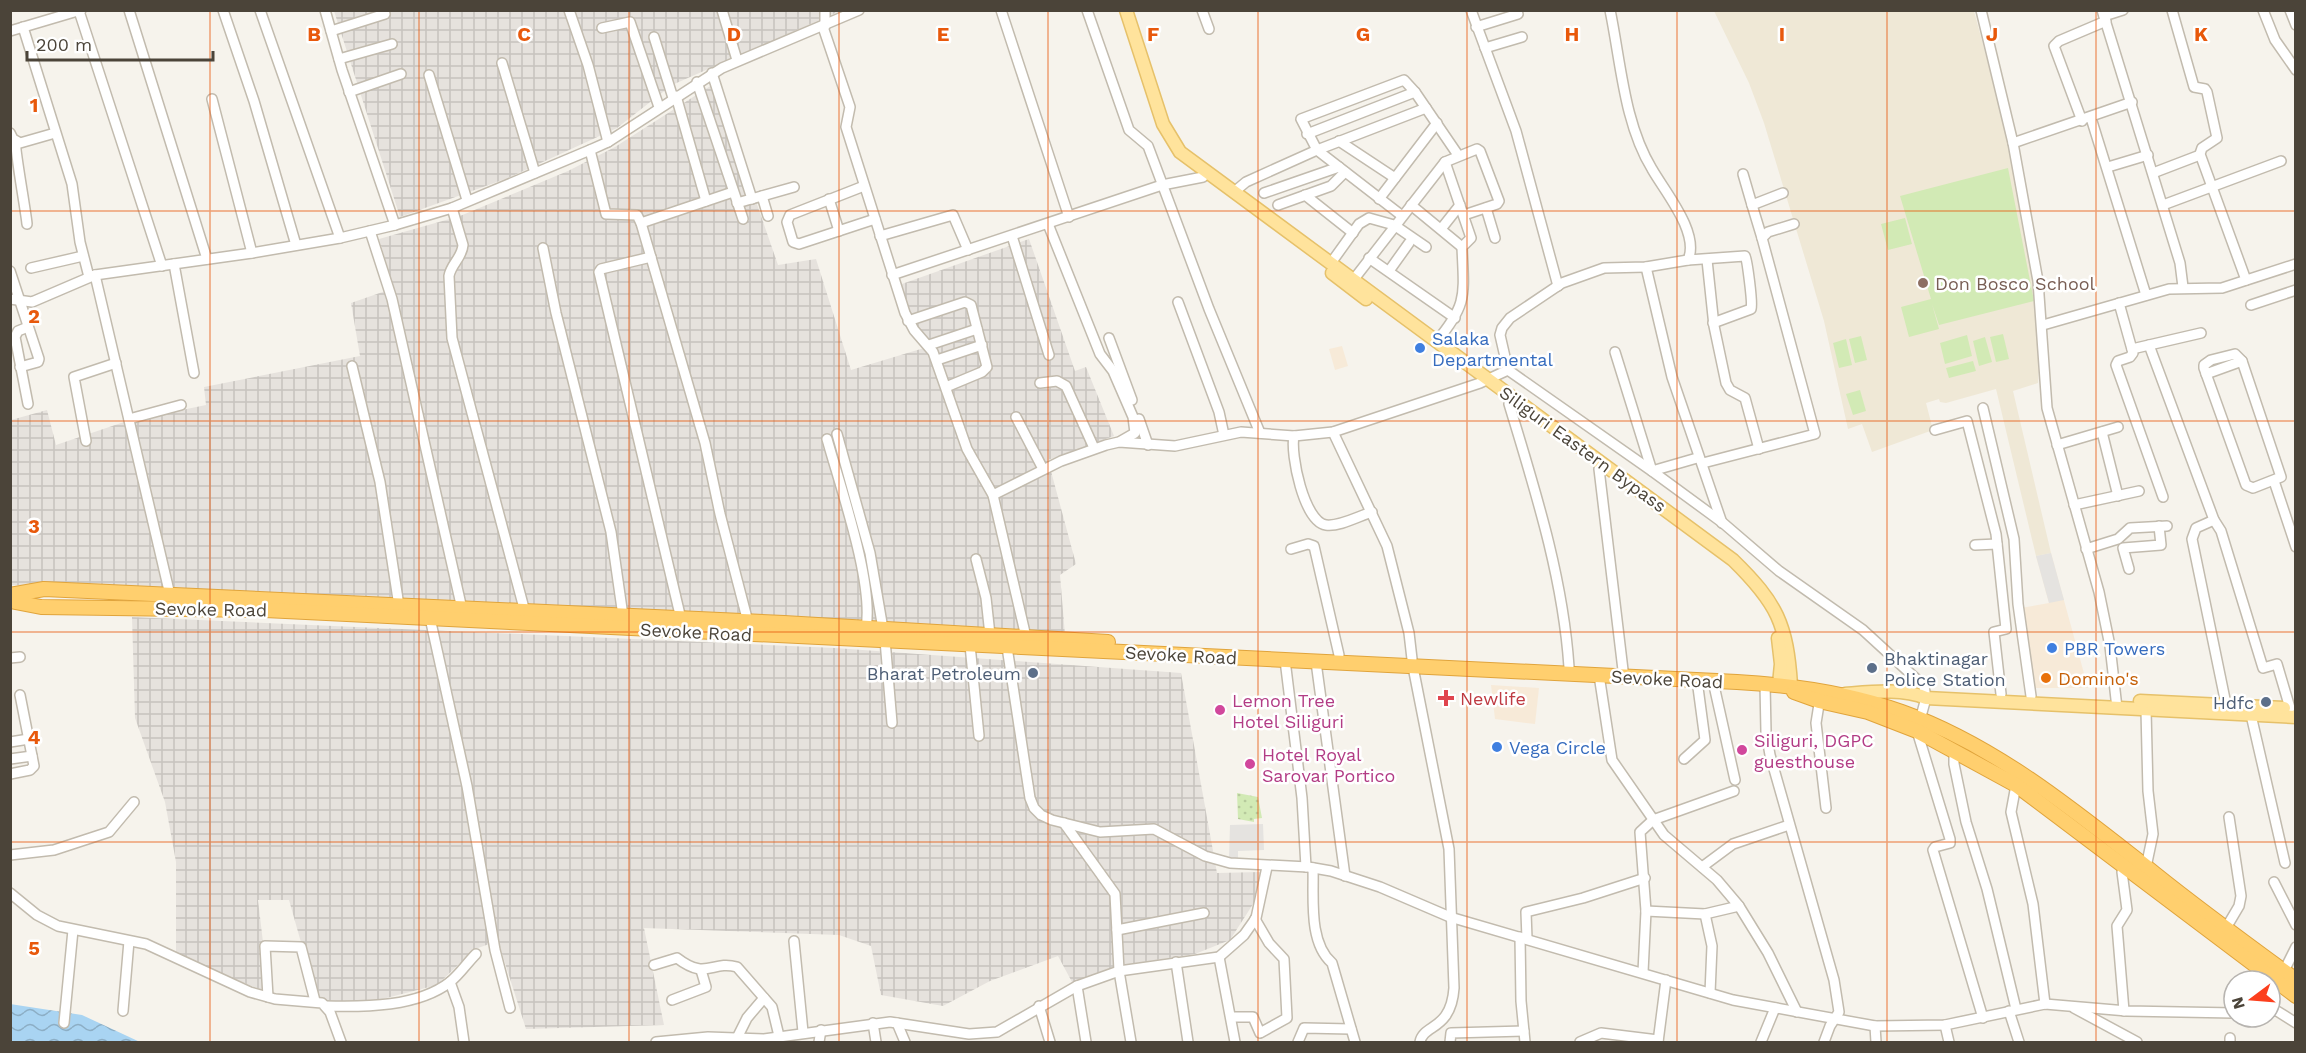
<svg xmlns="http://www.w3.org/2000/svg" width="2306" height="1053" font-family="'Work Sans',sans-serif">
<defs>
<pattern id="industrial-grid" width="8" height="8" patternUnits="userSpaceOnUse" patternTransform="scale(1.5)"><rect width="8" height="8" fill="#e6e2dd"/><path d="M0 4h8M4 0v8" fill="none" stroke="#c7c3be"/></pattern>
<pattern id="grass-dots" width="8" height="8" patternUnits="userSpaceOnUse" patternTransform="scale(1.5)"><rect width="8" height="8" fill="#d2eab5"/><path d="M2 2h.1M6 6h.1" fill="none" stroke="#b6ca9c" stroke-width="1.8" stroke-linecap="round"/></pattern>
<pattern id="water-waves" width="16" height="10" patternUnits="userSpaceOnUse" patternTransform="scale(1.5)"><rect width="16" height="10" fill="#a9d4f2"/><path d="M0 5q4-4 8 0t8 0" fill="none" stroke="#8caec5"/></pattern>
</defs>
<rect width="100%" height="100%" fill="#f6f3ec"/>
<g fill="#f7ead8">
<polygon points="1342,346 1348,366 1335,370 1329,349"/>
<polygon points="2051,553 2088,688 2034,688 2021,608 2049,603 2036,556"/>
<polygon points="1491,685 1539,688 1535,724 1495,719"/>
</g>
<g fill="url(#industrial-grid)">
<polygon points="334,11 840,11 672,85 617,128 508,178 400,217"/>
<polygon points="715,83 778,265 816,259 851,370 934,345 915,324 899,285 1029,239 1075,371 1086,367 1114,436 1048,460 1076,564 1060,575 1065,635 11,585 11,420 47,410 56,445 124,422 206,405 204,387 360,356 351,303 394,288 379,239 460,216 568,171 615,147"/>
<polygon points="132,617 835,648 1181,673 1217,873 1261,872 1255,901 1230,940 1195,954 1117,966 1072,982 1058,956 990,981 943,1006 881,995 871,946 839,935 644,928 664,1025 526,1029 498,941 475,949 437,985 363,1004 317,999 289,900 258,900 269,993 176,955 176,862 165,802 135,718"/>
</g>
<polygon fill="#efe8d6" points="1714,11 1974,11 2005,127 2036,290 2040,352 2038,383 2013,391 2051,553 2036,556 1996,389 1946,403 1940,402 1939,399 1926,403 1933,430 1872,452 1862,424 1848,429 1824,321 1764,123 1749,83"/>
<polygon fill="url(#grass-dots)" points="1237,793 1258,797 1262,818 1254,819 1254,822 1238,819"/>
<g fill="#d2eab5">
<polygon points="2008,168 2034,301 1939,325 1932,304 1939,329 1909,337 1901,307 1931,299 1900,196"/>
<polygon points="1905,218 1912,244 1888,250 1881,224"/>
<polygon points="2003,334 2009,359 1996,362 1990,337"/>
<polygon points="1967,335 1972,356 1945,364 1940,343"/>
<polygon points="1861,336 1867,360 1855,363 1849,339"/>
<polygon points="1985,337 1992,362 1979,366 1973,341"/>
<polygon points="1846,339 1852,365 1839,368 1833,343"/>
<polygon points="1973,361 1976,371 1949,378 1946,368"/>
<polygon points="1860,390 1866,411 1853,415 1846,394"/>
</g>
<g fill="#e5e3e0">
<polygon points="2051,553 2064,600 2049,603 2036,556"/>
<polygon points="1263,824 1264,850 1238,851 1238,858 1229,858 1230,825"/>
</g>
<polygon fill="url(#water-waves)" points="10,1004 82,1015 140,1042 11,1042"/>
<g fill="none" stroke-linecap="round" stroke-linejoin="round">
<defs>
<g id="minor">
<polyline points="129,10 207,259"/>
<polyline points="223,10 254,101 296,245"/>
<polyline points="260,10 340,238"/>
<polyline points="325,10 342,70 395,225"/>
<polyline points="569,10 588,65 608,142"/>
<polyline points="722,10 737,60"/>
<polyline points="825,10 825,26"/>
<polyline points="1001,10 1069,217"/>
<polyline points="1087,10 1129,130 1148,146 1209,309 1260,433"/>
<polyline points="1202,10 1209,29"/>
<polyline points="1471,10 1516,131 1558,286"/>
<path d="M1610,10c11,53 14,113 42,159 13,23 48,64 36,91"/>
<polyline points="1981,10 2013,143 2038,281 2047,408 2099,592 2110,646 2117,708"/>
<polyline points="2102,10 2180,263 2183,287"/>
<polyline points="2172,10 2194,87 2205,89 2207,92 2217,138 2202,148 2200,154 2246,280"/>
<polyline points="2263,10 2275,40 2296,70"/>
<polyline points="2290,10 2296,25"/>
<polyline points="79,11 162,266"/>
<polyline points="2104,16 2123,10"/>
<polyline points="23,27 72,184 80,242 89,277"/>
<polyline points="823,27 850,107 846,127 905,313 914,330 933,352 967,449 993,495 1026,637"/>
<polyline points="1476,27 1518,14"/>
<polyline points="602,28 630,22 659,107"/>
<polyline points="10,31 81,10"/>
<polyline points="331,31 385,14"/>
<polyline points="654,37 673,98"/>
<polyline points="1485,48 1522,37"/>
<polyline points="339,59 392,44"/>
<polyline points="502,63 535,173"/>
<polyline points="712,73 752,199"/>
<polyline points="429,75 467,200"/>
<polyline points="697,82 743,219"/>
<polyline points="349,92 401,74"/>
<polyline points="676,96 706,201"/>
<polyline points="212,99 252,253"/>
<polyline points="2091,118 2146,295"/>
<polyline points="2082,121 2054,46 2059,41 2106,21"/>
<polyline points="10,133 13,139 20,143 55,133"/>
<polyline points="1307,134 1415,92"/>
<polyline points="1339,141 1395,178"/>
<path d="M16,142c-2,5 10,69 11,82"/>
<polyline points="2013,143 2132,102"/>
<polyline points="590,150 606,214 637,215 641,223 705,443 720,514 748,622"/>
<polyline points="2108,167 2148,155"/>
<polyline points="2153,173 2200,155"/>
<polyline points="1743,174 1752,205"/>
<polyline points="864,186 790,215 787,222 793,242 799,244 875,219"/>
<polyline points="1234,192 1246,182 1317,150 1426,108"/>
<polyline points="1264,193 1339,167"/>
<polyline points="1305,195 1353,233"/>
<polyline points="762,196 768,216"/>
<polyline points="829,199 839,231"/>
<polyline points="1379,199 1437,123"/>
<polyline points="737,203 794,187"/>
<polyline points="1278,205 1331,186 1345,172"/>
<polyline points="1411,205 1462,247"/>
<polyline points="2163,205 2281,161"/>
<path d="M452,208l11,37c-1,13 -12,19 -14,31l3,62 73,274"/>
<polyline points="1486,208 1495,238"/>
<polyline points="1401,215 1317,150 1301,119 1404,80 1415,92 1458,155"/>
<polyline points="641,223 733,192"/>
<polyline points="1048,224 1100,354 1113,371 1133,417 1135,433 1121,441"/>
<polyline points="1441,229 1460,205"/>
<polyline points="370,231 392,299 462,609"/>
<polyline points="880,236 953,215 968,250"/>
<polyline points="1012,236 1049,355"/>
<polyline points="1762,238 1752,205 1783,193"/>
<polyline points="543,248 556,313 611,532 623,616"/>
<polyline points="651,257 601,269 599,272 681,619"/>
<polyline points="1369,258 1455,318"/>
<polyline points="1707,260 1714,326 1726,383 1730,390 1745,398 1759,449"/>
<polyline points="1331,263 1359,224 1369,218 1394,225 1426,247"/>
<polyline points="174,264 194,373"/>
<polyline points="1646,267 1672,377 1722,523"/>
<polyline points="31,268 83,256"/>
<polyline points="10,271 39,359 38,362 20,367"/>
<polyline points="1389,271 1409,243"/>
<polyline points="95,275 170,595"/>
<polyline points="892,275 1162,185 1203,177"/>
<polyline points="1354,279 1445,162 1477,149 1480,151 1499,201 1497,204 1464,215"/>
<polyline points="10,299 32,302 95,275 252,253 340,238 395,225 452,208 590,150 608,142 722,68 859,10"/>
<polyline points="1178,302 1219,412 1224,435"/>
<polyline points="2119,303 2133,353 2130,357 2118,361 2116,365 2163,497"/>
<polyline points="2251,305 2296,290"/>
<polyline points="908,321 965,302 971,305 987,367 982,372 946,387"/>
<polyline points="2043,325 2169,289 2222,288 2296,264"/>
<polyline points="1109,338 1132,400"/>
<path d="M1436,342c32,-38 28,-47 26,-95l9,-9 -26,-76"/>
<polyline points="929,345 977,329"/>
<polyline points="2149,345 2214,520 2221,531 2263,668 2277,664 2290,708"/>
<polyline points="2132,349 2201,333"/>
<polyline points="1615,352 1652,471 1697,458"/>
<polygon points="2235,354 2242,361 2281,477 2253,488 2246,485 2204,368 2204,365 2211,360"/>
<polyline points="937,360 982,345"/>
<polyline points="352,366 380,482 399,606"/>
<path d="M1508,370l-8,-35 2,-7 8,-10 52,-35 42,-15 42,-1 42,-7 57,-4c2,3 8,47 6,53l-38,14"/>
<polyline points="2206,374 2242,361"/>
<polyline points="1040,383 1057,381 1066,386 1094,448"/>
<polyline points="28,404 15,337 18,331 28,327"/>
<path d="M1509,404c26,86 54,173 60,263"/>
<polyline points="1983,408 2014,539 2018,604 2031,696"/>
<polyline points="1016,417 1043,469"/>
<polyline points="129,419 181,405"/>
<polyline points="1139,419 1148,445"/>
<polyline points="1935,430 1967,421 1996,534 2006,629 1994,632 2001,694"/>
<polyline points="1333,432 1387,546 1409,633 1412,659"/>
<polyline points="2102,432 2118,496"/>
<polyline points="837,434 870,553 883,629"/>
<path d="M1294,436c-4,18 10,86 32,89 13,2 33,-9 46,-13"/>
<path d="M827,439c13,47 47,144 39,189"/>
<polyline points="86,441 74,377 116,363"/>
<polyline points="2057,445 2118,427"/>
<polyline points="1703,463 1815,434 1762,238 1768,232 1794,224"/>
<polyline points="1599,469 1623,670"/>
<polyline points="2274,481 2296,547"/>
<polyline points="993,495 1061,461 1106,445 1119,442 1175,446 1241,432 1294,436 1333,432 1480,383 1508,370 1652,471 1723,523 1779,571 1863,630 1924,686 1926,698 1917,731 1950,839 1950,843 1935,847 1933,850 1983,1018"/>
<polyline points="2074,505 2139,491"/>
<polyline points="2214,520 2196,528 2192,539 2227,709"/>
<polyline points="1975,545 1997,544"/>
<polyline points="1291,549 1308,544 1314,546 1339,655"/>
<polyline points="2086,549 2118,539 2130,528 2167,526"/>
<polyline points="976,559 986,598 990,635"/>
<polyline points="2129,569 2123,548 2161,545 2159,526"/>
<polyline points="430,618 467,786 495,950 510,1008"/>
<polyline points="885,640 892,723"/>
<polyline points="970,645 979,736"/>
<polyline points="1007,647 1030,798 1034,808 1041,815 1052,820 1100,832 1154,829 1205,856 1230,863 1308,867 1331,871 1380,887 1450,917 1733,1000 1875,1026 1945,1025 2045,1004 2127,1011 2234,1013"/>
<polyline points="10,658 20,657"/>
<polyline points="1285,660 1302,798 1306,867"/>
<polyline points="1316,662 1345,876"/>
<path d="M1413,667l36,182 5,139c-3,43 -31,36 -34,54"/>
<polyline points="1599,675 1612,760 1664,835 1717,880 1739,906 1768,953 1797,1012"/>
<polyline points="1713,681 1735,780"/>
<polyline points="1765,684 1766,732 1770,755 1834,980 1839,1012 1830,1026 1824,1042"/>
<polyline points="1820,698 1816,723 1826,808"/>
<polyline points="2146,710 2148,791 2153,834 2146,867"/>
<polyline points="2251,715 2285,863"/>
<polyline points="10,742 29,739"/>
<polyline points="1954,751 1954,764 1966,822 1987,889 2016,1009"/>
<polyline points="10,759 32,756"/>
<polyline points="1684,759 1705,740 1697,680"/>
<polyline points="10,774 30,770 34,766 20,695"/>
<polyline points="2016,785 2011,812 2033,904 2045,1004"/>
<polyline points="1064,823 1115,894 1119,971 1131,1042"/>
<polyline points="10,855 54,850 109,832 134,802"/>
<polyline points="1702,867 1733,844 1789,825"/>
<path d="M1313,868c1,29 -5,74 19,95l23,79"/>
<polyline points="2274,882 2296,925"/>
<polyline points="10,893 37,915 58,926 146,944 250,992 275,999 322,1003 330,1012 341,1042"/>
<polyline points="1646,911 1705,914 1739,906"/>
<polyline points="1705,914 1712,946 1710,993"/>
<polyline points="2226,928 2239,906 2241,896 2229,817"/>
<polyline points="1117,930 1204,913"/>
<polyline points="1520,937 1521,1001 1525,1042"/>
<polyline points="1527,939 1526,912 1583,898 1645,878"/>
<polyline points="794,941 803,1032"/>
<polyline points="1219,957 1235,1042"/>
<polyline points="1176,962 1188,1042"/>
<path d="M654,965l23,-7c30,23 34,2 60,9l35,40 7,29"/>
<polyline points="2284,971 2296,947"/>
<polyline points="1643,972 1646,911 1640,832 1653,820 1734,791"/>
<polyline points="450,982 459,1007 464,1042"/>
<polyline points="1077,986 1086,1042"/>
<polyline points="268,997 265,946 301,947 315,1001"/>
<polyline points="672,1000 706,987 701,970"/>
<path d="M326,1006c39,1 92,1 124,-24 10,-8 17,-19 26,-28"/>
<polyline points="1039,1006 1050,1042"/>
<polyline points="2074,1008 2137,1042"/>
<polyline points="123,1011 129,941"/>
<polyline points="2009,1011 2019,1042"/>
<polyline points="2124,1011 2117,926 2127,910 2122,872 2124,866"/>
<polyline points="2270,1011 2277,1011 2296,1023"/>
<polyline points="1231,1017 1253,1017 1260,1033 1287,1018 1284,959 1269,943 1255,919"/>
<polyline points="64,1023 73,930"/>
<polyline points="873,1023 876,1042"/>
<polyline points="897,1023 905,1042"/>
<polyline points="1945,1025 1949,1042"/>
<polyline points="1875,1026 1876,1042"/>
<polyline points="2230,1038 2230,1042"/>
<polyline points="656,1042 708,1037 764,1039 890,1022 969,1034 997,1032 1077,986 1119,971 1219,957 1244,935 1256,918 1267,867"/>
<polyline points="735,1042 747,1018 764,998"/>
<polyline points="819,1042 821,1030"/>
<polyline points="1298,1042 1304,1028 1351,1029"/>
<polyline points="1450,1042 1451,1033 1524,1031"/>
<polyline points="1580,1042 1601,1033 1658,1040"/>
<polyline points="1658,1042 1666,980"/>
<polyline points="1761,1042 1775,1008"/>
</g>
<g id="major">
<path d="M1126,10l37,114 17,28 553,408c44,43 54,64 58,125"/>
<polyline points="1332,273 1366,299"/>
<polyline points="1778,638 1781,664 1779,684"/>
<path d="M1845,694c25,-2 58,-6 81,4l370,19"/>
<polyline points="2140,701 2284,708"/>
</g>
<g id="highway">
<polyline points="10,595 44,589 784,623 1108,642"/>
<path d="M10,601l31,6 224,3 1472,72c57,3 111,11 165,30 95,34 174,100 252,161 46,37 94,72 142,107"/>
<polyline points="1794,692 1819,701 1868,712 1917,731 2016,785 2296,996"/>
</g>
</defs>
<use href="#minor" stroke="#c2bbae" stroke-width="12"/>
<use href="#major" stroke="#e6c16a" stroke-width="15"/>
<use href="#highway" stroke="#e0a43c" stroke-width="16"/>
<use href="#minor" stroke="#fff" stroke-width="9"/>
<use href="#major" stroke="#ffe39c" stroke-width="12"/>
<use href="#highway" stroke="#ffcf6e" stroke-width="14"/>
</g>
<path fill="none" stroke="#e8590c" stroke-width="1.5" stroke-opacity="0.55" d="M210,10v1032M419,10v1032M629,10v1032M839,10v1032M1048,10v1032M1258,10v1032M1467,10v1032M1677,10v1032M1887,10v1032M2096,10v1032M10,211h2286M10,421h2286M10,632h2286M10,842h2286"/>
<circle fill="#8d6e63" stroke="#fff" stroke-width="2" cx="1923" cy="283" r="6"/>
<g fill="#3f7fe0" stroke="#fff" stroke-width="2">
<circle cx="1420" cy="348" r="6"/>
<circle cx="2052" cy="648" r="6"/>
<circle cx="1497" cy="747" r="6"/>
</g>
<g fill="#5c6f8a" stroke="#fff" stroke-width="2">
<circle cx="1872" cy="668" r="6"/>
<circle cx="1033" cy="673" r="6"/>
<circle cx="2266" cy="702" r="6"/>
</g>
<circle fill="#e8710a" stroke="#fff" stroke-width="2" cx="2046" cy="678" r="6"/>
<path fill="#e0444e" stroke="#fff" stroke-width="2" d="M1443 689h6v6h6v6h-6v6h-6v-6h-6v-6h6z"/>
<g fill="#d1479c" stroke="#fff" stroke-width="2">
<circle cx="1220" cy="710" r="6"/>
<circle cx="1742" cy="750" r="6"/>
<circle cx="1250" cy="764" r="6"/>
</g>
<g text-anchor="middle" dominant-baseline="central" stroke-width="5" stroke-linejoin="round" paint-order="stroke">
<g font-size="18" fill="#785e54" stroke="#fff" text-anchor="start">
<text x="1935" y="283">Don Bosco School</text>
</g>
<g font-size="18" fill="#366cbe" stroke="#fff" text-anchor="start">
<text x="1432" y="338">Salaka<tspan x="1432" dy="21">Departmental</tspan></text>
<text x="2064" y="648">PBR Towers</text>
<text x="1509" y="747">Vega Circle</text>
</g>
<g font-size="18" fill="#4b4439" stroke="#fff">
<text transform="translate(1583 449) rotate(36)">Siliguri Eastern Bypass</text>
<text transform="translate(211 609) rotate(1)">Sevoke Road</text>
<text transform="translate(696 632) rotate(3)">Sevoke Road</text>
<text transform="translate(1181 655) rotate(3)">Sevoke Road</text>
<text transform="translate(1667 679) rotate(3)">Sevoke Road</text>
</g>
<g font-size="18" fill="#4e5e75" stroke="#fff" text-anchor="end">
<text x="1884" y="658" text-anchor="start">Bhaktinagar<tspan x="1884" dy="21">Police Station</tspan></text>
<text x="1021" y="673">Bharat Petroleum</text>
<text x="2254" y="702">Hdfc</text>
</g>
<g font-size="18" fill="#c56008" stroke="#fff" text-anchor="start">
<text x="2058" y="678">Domino's</text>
</g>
<g font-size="18" fill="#be3a42" stroke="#fff" text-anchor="start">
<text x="1460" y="698">Newlife</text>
</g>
<g font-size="18" fill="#b23c85" stroke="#fff" text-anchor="start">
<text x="1232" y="700">Lemon Tree<tspan x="1232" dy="21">Hotel Siliguri</tspan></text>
<text x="1754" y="740">Siliguri, DGPC<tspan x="1754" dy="21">guesthouse</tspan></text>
<text x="1262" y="754">Hotel Royal<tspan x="1262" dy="21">Sarovar Portico</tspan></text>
</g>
</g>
<g font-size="20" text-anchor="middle" font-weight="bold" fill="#e8590c" stroke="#fff" stroke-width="5" stroke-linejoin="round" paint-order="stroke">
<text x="314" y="41">B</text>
<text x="524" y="41">C</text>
<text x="734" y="41">D</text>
<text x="943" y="41">E</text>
<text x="1153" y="41">F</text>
<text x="1363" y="41">G</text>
<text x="1572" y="41">H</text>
<text x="1782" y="41">I</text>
<text x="1992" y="41">J</text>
<text x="2201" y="41">K</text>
<text x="34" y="112">1</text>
<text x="34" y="323">2</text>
<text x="34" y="533">3</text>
<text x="34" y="744">4</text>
<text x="34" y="955">5</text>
</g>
<rect width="2306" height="1053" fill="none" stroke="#4b4439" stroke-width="24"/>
<g transform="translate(2252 999) rotate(254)"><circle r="28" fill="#ffffff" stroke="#b7b4b0" stroke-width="1.5"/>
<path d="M0-4.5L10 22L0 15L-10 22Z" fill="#fc3f1d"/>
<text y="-9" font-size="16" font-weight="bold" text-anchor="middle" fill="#4b4439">N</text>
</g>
<path d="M27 51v9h186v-9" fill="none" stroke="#4b4439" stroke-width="3"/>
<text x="36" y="51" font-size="18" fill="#4b4439" stroke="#ffffff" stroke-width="4.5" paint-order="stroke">200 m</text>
</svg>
